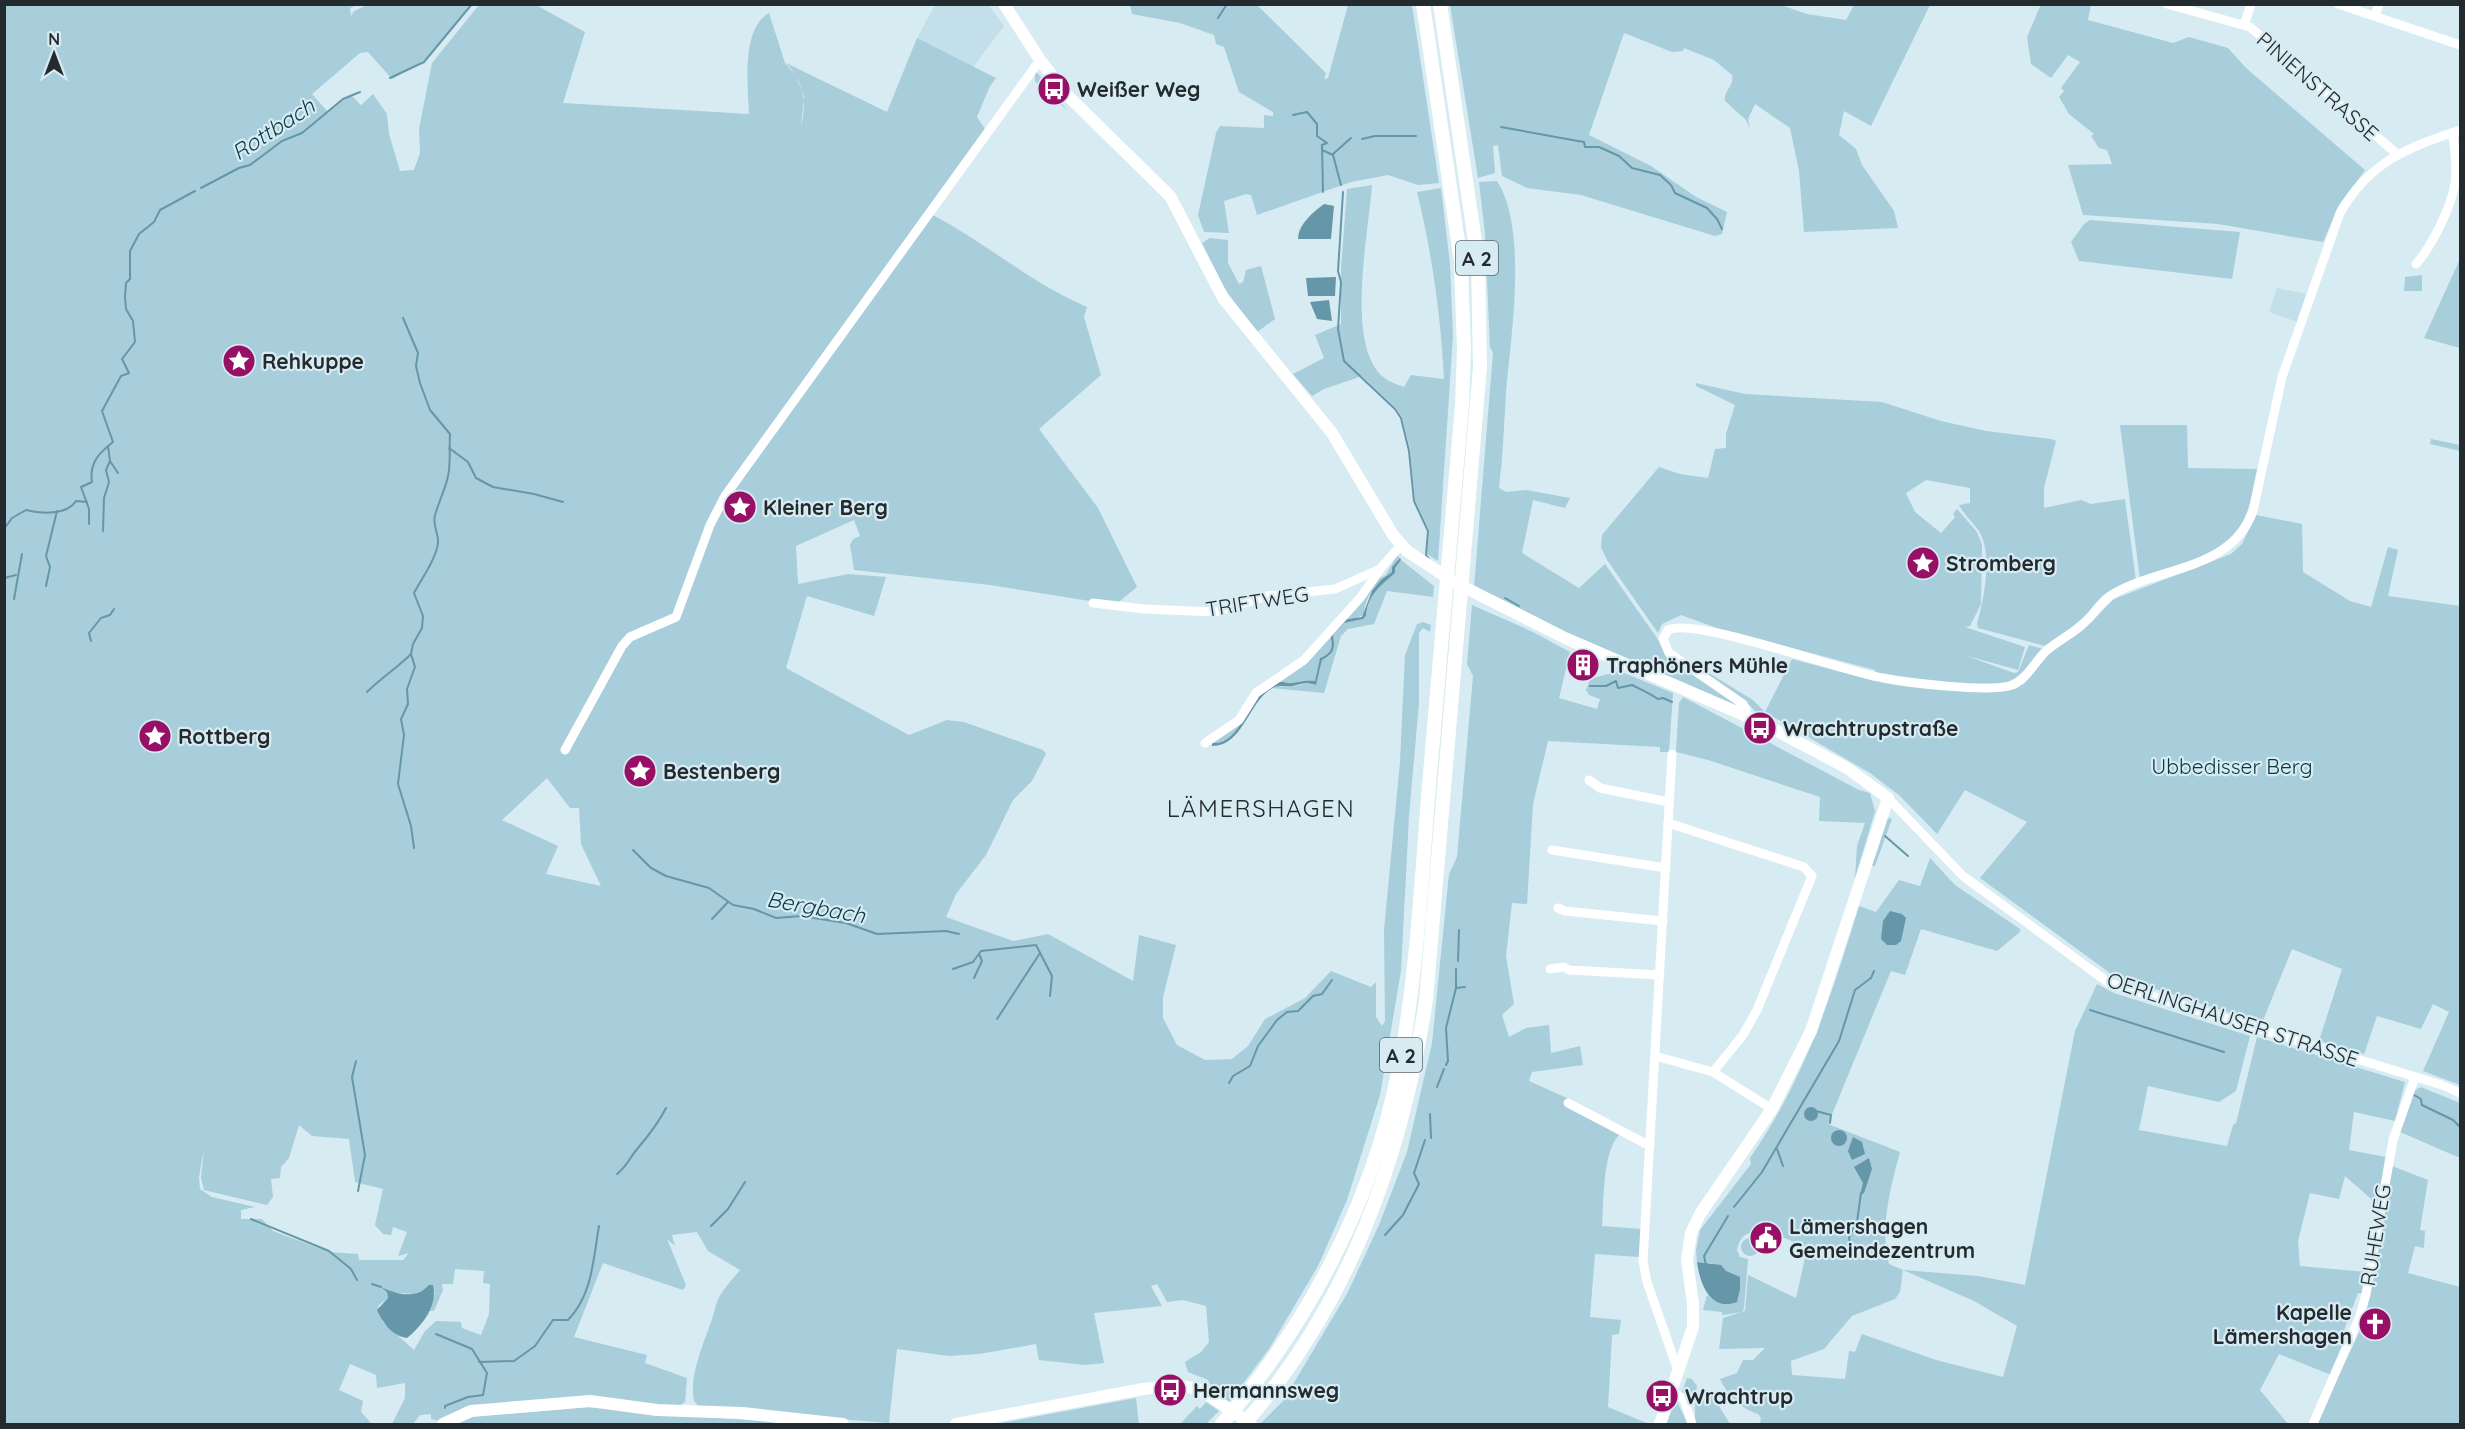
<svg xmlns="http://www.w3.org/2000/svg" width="2465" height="1429" font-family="Quicksand,sans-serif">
<rect width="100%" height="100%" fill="#d7ebf2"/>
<g fill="#c3dfea">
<polygon points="935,5 989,5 1004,26 973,67 917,38"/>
<polygon points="2277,288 2306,294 2297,322 2269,312"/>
</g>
<g fill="#a8cddb" fill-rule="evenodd">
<path d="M1599,4l182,1 26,9 39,6 8,-15h76l-59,121 -27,-15 -5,24 17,14 6,16 32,46 4,17 -94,4 -5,-61 -9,-43 -35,-24 -7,15 2,10 -4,-9 -21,-19c-2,-11 10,-15 7,-26l-18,-15 -30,-12 -1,3 -11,1 -48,-19 -35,102 62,31 45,31 31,15 -5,22 -7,2 -134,-41 -54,-7 -25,-12 -4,-31 -5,1 2,27 -17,5 -28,-173z"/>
<polygon points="2041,4 2091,5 2088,20 2173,43 2189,37 2228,48 2246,68 2365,170 2339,205 2323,242 2218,224 2083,215 2068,165 2112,164 2107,150 2099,148 2091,136 2094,134 2069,114 2059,97 2064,91 2061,88 2080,62 2068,55 2051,78 2031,64 2027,37"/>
<path d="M5,5h352l-7,3 1,8 3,-5 13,-6h103l-43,54 -35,20 -24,-27 -8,1 -48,41 15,17 24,-16 10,10 12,-11 14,20 2,20 11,37 14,-1 6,-17 -1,-24 13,-66 47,-58h57l49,27 -22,71 186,11c-1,-28 -8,-85 20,-101l16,50 11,13 8,20 -3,31c6,-25 3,-45 -15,-64l101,49 30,-74 79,40 -6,8 -13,31 8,12 -266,368 5,5 209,-287c53,28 98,68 154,92l-3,10 17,58 -62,54 59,79 39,79 -22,18 -125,-20 -136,-15 -4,-25 3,-6 7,-3 -6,-16 -58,26 2,38 50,-10 38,3 -12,39 -67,-20 -21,72 123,67 38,-15 17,2 79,28 3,4 -14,27 -19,19 -27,55 -30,39 -10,23 67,24 35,-7 85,47 6,-46 37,10 -13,52v21l14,27 28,15 27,-1 16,-13 17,-27 40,-21 26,-27 40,16 5,-5v35l6,9 3,-5 -1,-91 16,-168 5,-107 12,-31 6,-2 8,3 -1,7 -7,-4 -4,5v70l-10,113 -8,155 -21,124 -33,105 -29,66 -49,83 -40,53 -14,-9 -7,-13 -20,-8 -3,-10 16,-10 8,-10 -3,-36 -23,-6 -16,2 -10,-18 -6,2 11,20 -68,7 10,50 -19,2 -46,-5 -3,-16 -57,10 -30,2 -52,-7 -8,74 -189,-15 -6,-7c-6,-31 15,-66 22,-96 3,-12 16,-25 24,-35l-32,-19 -11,-19 -25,3 3,11 -8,-7 19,46 -3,5 -80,-27 -29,74 73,18 -2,8 42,15 -2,24 -6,4 -210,1 -30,14 -8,-2v-5l-11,1 -7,9h-21l13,-26v-15l-28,5 -1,-13 -26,-11 -11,26 24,11 -2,11 11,12h-367zM547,778l23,30h9l2,36 20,42 -55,-12 12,-28 -56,-26zM299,1125l13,11 37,3 6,43 28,7 -8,36 8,9 8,1 2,-8 14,5 -9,24 11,-3 -6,7h-44l-1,-6 -29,-2 -56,-21 -11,-12h-21v-9l14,-3 -43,-10 -12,-8 -1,-12 5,-29 -3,30 3,12 63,15 6,-8 -2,-18 9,-1 1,-11 8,-9zM455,1269l29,2 -1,12 7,1 -1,30 -8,21 -19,-7 -1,-6 -25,-1 -11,10 -11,19 -31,-28 -5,-16 10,-8 -1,-6 27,2 10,-4 11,2 -6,19h5l9,-21 -1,-6h11z"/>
<polygon points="1130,5 1257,5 1326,73 1324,79 1328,78 1348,5 1412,5 1439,183 1418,185 1388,175 1351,182 1257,215 1251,195 1246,194 1224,201 1229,233 1204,232 1198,215 1216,133 1220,126 1264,128 1264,115 1273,116 1273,112 1239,92 1224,47 1216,44 1214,35 1180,23 1132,14"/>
<polygon points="1035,70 1067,110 1035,81"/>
<path d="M1497,181c31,47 14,155 9,211 -2,32 -3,64 -7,96l7,4 20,-2 44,8 -5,10 -32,-8 -11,53 57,35 26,-24 54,77 79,65 -117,-46 -147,-73 19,-234 -3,-6 -5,-113 -6,-52z"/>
<path d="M1372,185c-3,46 -26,153 8,189 6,7 16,10 24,13l7,-12 33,4c-3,-62 -12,-126 -27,-187l24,-4 9,76 3,72 -15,225 -11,-7 2,-24 -14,-30 -5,-51 -8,-32 -6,-9 -34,-32 -38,13 -12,7 -19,-22 31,-16 -9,-23 26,-11v-55l6,-80z"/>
<polygon points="2090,220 2240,232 2232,279 2079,261 2071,242 2084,224"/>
<polygon points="1210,238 1228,240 1228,263 1239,284 1243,282 1246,270 1261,266 1275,319 1257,332 1225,289 1202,243"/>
<polygon points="2460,259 2460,348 2424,338"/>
<polygon points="2422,275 2422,291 2404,291 2405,277"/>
<path d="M1696,383l49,11 137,8 59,19 45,10 65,8 5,2 -12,47v20l37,-8 10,4 34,-5 11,82 -33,15 -23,26 -35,24 -67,-18 -1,-5c7,-23 15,-65 4,-88 -5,-11 -16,-18 -22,-30l11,-2v-15l-44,-8 -20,13 9,19 26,21 14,-16 -2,-3 4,-5 20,23 5,13 -1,59 -11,22 -5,1 60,20 -7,23 -54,-15 50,18 4,-1 11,-27 14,4 -23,27 -10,6 14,2 24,-30 40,-29 26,-26 117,-45 11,-10 14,-29 46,9 1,48 47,29 21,6 17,-60 10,3 -10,46 72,10v479l-37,-14 26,-59 -16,-8 -12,25 -44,-13 -13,38 -45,-13 23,-72 -50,-20 -30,74 -148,-47 -134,-98 47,-56 -62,-32 -28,44 -37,-38 -30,-23 -105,-61 -4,5 -17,-17 -76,-52 85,52 12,12 27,-53 83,22v-11l-158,-42 -36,-13 -19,9 -4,9 -51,-73 -6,-13 1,-12 57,-68 21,7 28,4 7,-29 11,-1v-14l9,-29 -39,-19z"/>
<path d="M2120,425h67l1,43 69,1c-3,14 -5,31 -11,45 -16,42 -68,51 -106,65z"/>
<polygon points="2431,439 2460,445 2460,451 2430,444"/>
<path d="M1397,555l3,3 -8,9v5c-14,12 -27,22 -28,42 -12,9 -24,4 -34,20 3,12 3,19 -10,24l-5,24c-10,-2 -14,0 -23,2 -14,2 -18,-3 -31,8 -13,13 -27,59 -50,50l29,-20 26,-35 36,-22 75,-86 9,-4z"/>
<path d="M1401,560l33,26 -1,11 -46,-6 -13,33 -26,5 -7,7 -17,57 -53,-5c8,-4 12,0 20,-1 12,-2 11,-5 25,-2l6,-25c13,-5 13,-13 11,-25l11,-12 19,-4 3,-3c3,-21 13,-30 29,-43v-5z"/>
<path d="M1472,605l59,26 39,21 -11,46 38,11 3,-10 -11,-4 -3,-5 4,-11 29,-8 54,22 -4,59h-9v-5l-112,-6 -15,63 -6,100 -15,-1 -6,53 8,48 -12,11 7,22 17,-9 23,-3 2,28 29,-7 3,19 -51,7 -3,9 40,18 52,34c-19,16 -17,69 -19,93l39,3 -2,28 -44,-3 -5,63 31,3 -2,14 -7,1 -4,72 41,17h-389l23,-23 65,-109 31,-67 28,-73 25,-109 17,-169 8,-17 16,-181 -6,-12z"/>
<polygon points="1683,697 1859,790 1870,793 1875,811 1855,878 1857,846 1865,823 1819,821 1820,797 1708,760 1676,752 1679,703"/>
<polygon points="1888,818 1892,819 1875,866 1872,866"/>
<path d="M1930,858l25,27 65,44v3l-23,19 -76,-22 -16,46 -14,-4 -63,153 72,28c-9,33 -21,78 -11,112l14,6 75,6 47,9 50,-254 22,-47 17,9 136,43 -14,55 -17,11 -71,-16 -9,44 88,16 6,-21 3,-2 21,-86 148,45 -10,39 -41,-9 -5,38 37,7 -8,48 -33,-29 -6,23 -29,-6 -12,48 2,25 66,6 -3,21h-5l-18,48 5,3 -14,31 -52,-21 -19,36 28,34h-528l1,-6 -3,-4c-19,-7 -29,-17 -38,-35l17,-6 6,-13h10l12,-12 -46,1 4,-31 22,-7 3,-36 48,23 11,-49c-17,-9 -64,-35 -70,1l3,7 8,2 -4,49 -2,4 -20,3v-3l-19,-2 4,-15 9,7h21l-11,-31 -15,-8 -14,-1 -1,-12 4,-20 51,-66 -1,-6c54,-77 82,-163 109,-252l17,6 23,-32 21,6zM1903,1270l71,31 43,25 -14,51 -67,-17 -74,-26 -7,18 -6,-1 -4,28 -53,-4 -1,-14 33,-12 28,-33 43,-17 5,-7z"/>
<polygon points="2421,1087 2460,1103 2460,1158 2400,1132 2415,1090"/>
<polygon points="2392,1166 2428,1180 2420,1230 2425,1231 2424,1248 2415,1246 2408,1273 2460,1287 2460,1424 2316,1424 2364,1322"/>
<circle cx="1750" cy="1247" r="9"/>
<polygon points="1687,1378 1692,1379 1697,1386 1696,1393 1685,1396 1682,1392"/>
<polygon points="1710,1391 1730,1424 1695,1424 1695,1403"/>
<polygon points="1136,1398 1139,1424 996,1424"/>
<polygon points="1676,1400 1688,1424 1666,1424"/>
<polygon points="1206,1402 1219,1411 1206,1424 1180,1424 1197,1406 1200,1409"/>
<polygon points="588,1407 798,1424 450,1424 469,1417"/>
</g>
<g fill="#6697a8">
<path d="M1324,204l10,2 -3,33h-33c0,-14 14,-26 26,-35z"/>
<polygon points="1336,277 1335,296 1308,296 1306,278"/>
<polygon points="1329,300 1332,321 1317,319 1310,302"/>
<path d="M1400,558l1,2 -6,8v5c-15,13 -27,22 -29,43l-3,3 -19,4 -11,12c2,12 2,19 -11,25l-6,25c-10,-3 -13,-2 -23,1 -8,2 -14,-3 -22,3 -23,14 -28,57 -59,57v-3c31,3 36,-54 66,-61 4,-1 10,2 14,1 9,-1 13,-3 23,-2l5,-23c13,-5 13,-12 10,-24l13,-14 19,-3 10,-26 9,-11 11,-8v-5z"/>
<polygon points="1890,911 1902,914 1906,918 1901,941 1896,945 1887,945 1881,939 1883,921"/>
<circle cx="1811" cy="1114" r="7"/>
<circle cx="1839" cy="1138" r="8"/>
<polygon points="1853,1137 1862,1142 1865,1154 1852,1160 1848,1151"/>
<polygon points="1869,1158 1872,1169 1864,1193 1860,1195 1863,1183 1854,1167"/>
<path d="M1697,1262l24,3 5,6 14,6v12l-3,13c-27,10 -37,-18 -40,-40z"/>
<path d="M429,1285h4c5,21 -11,41 -26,53 -15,-2 -24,-15 -30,-28l11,-12 -1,-6 -6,-5c15,7 35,13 48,-2z"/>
</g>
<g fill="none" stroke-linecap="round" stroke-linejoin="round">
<g stroke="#6697a8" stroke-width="2">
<polyline points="1218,18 1227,4"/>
<polyline points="390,78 424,62 472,4"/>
<polyline points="1293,115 1307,112 1317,124 1317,136 1327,143 1322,145 1322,150 1333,155 1341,185"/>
<polyline points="1501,127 1578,141 1584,142 1585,147 1599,147 1619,156 1632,168 1660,175 1671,185 1675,193 1707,208 1717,219 1722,229"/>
<polyline points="1362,139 1375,136 1416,136"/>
<polyline points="1322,145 1323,192"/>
<polyline points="1333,154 1351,138"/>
<polyline points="201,188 239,168 250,165 282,141 302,133 343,99 360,92"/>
<polyline points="1343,192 1338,271 1341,282 1338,329 1344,361 1395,409 1401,418 1409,451 1414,501 1428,531 1426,555 1429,559"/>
<path d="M403,318l15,35 -2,13 4,17 10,27 20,24c-1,14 1,29 -2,42 -2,11 -10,28 -13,39 -3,10 4,18 3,28 -2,16 -16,35 -24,50l9,23 -1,12 -9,16 -2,10 4,13 -8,22 1,15 -7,15 3,16 -6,49 13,42 3,22"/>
<polyline points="108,446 110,461 118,473"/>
<polyline points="449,448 468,462 476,478 493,487 534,494 563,502"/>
<path d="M89,524v-15l-8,-22 11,-5c-3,-19 7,-29 21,-40l-11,-31 19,-35 8,-3 -7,-14 13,-17 -2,-21 -7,-12 -1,-12 1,-14 4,-4v-28l9,-17 15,-12 6,-12 35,-19"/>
<path d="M4,529l8,-11 14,-8c16,4 41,5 50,-9l11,1"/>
<polyline points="103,531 104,498 109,482 106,470 110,461"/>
<polyline points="4,578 16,575"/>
<polyline points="46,586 50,567 46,556 57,511"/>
<polyline points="1505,598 1519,606"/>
<polyline points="14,599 22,554"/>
<polyline points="91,641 89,633 101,618 110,615 114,609"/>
<path d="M1590,686h16l10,-5 2,7 14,-3c8,4 17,8 26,14l5,-1 9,4"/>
<path d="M367,692c14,-14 30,-24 44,-38"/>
<polyline points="1885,836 1908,856"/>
<polyline points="633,850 651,868 666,876 709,888 733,905 754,909 776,918 801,916 846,923 877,934 946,931 959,934"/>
<polyline points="712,919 728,902"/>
<polyline points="1458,961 1459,930"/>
<polyline points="953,969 973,962 981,951 1036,945 1052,976 1050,996"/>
<polyline points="974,978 982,961 979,954"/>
<polyline points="1456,988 1465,987"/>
<polyline points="2090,1010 2224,1052"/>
<polyline points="997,1019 1040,953"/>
<polyline points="356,1061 352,1077 365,1155 358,1191"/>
<polyline points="1446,1065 1448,1061 1446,1028 1456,988 1456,969"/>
<polyline points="1229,1083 1233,1076 1250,1066 1258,1046 1277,1020 1287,1012 1298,1011 1313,996 1322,994 1332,980"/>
<polyline points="1437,1087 1444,1069"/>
<polyline points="2414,1095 2421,1099 2422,1105 2453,1120 2460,1127"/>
<polyline points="1816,1111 1831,1115 1830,1123"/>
<polyline points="1430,1114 1431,1138"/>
<polyline points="1777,1149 1783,1166"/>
<path d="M617,1174c12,-10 12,-16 21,-26 11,-13 20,-24 28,-40"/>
<polyline points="1734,1207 1762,1172 1839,1041 1855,990 1871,978 1874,971"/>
<polyline points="251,1219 329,1251 351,1269 357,1280"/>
<polyline points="711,1226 728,1209 745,1182"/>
<polyline points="1385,1235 1403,1215 1419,1184 1414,1173 1425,1140"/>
<polyline points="1852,1259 1849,1237 1857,1222 1861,1193"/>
<polyline points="1706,1265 1704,1256 1728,1216"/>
<polyline points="372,1284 381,1287"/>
<polyline points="436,1334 472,1349 487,1373 483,1395 468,1397 445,1406 445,1408"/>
<path d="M479,1362l35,-1 21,-15 18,-26h15c25,-26 25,-61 31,-94"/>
</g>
<g stroke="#fff" stroke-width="9">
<polyline points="2167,4 2250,27 2397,154"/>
<polyline points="2338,4 2460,45"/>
<polyline points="2375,16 2379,4"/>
<polyline points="2244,25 2251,4"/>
<path d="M2416,264c16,-18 35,-57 39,-80 3,-17 -1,-35 -2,-51"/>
<polyline points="1093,603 1144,609 1216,612 1267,596 1335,589 1380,569 1401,545"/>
<path d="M1744,714l2,-5 -3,-5 -74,-51 -6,-14 5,-9c24,-14 177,42 215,48 26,5 102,14 126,8 16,-4 25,-23 36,-34 12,-11 28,-18 40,-30 9,-8 15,-19 25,-26 47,-30 121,-24 143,-85l29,-134 58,-164c30,-52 67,-65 120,-83"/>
<polyline points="1205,743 1239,720 1256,693 1304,660 1360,598 1379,571"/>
<polyline points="565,750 622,646 630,637 676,617 710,525 725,496 1040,60"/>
<polyline points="1672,754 1643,1261 1647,1282 1676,1365 1680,1369"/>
<polyline points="1589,780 1600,788 1669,802"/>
<polyline points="1888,798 1963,876 2109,983 2442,1085 2460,1093"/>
<polyline points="1668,823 1804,867 1812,876 1757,1010 1743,1035 1713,1072"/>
<polyline points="1552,850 1666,868"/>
<polyline points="1558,908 1565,911 1663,921"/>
<polyline points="1550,969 1564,967 1569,970 1660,975"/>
<polyline points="1655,1056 1713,1072 1772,1109"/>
<polyline points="1568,1103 1650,1146"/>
<polyline points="1672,1392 1684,1399 1692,1424"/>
<polyline points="2313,1424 2360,1316 2366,1294 2393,1140 2415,1077"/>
</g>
<g stroke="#fff" stroke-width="12">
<polyline points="1004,4 1040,60 1068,96 1170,196 1223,298 1332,433 1393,535 1407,551 1454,582 1565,638 1760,722 1847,768 1888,798 1811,1031 1772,1109 1700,1214 1691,1233 1687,1260 1693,1304 1693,1327 1660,1424"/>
<polyline points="443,1424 471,1411 590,1401 657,1410 742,1413 843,1424"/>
<polyline points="956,1424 1143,1389 1178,1385 1201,1390 1251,1424"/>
</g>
<g stroke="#fff" stroke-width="14">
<path d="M1222,1424c85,-99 148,-217 175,-346 20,-96 24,-196 32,-293 11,-127 22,-254 33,-380l2,-55 -3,-88 -38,-258"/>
<path d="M1244,1424c106,-120 158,-268 182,-424l54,-633 -2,-105 -38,-258"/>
</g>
</g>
<defs>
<symbol id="bus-disc" viewBox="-11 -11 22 22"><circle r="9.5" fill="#971066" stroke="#d7ebf2"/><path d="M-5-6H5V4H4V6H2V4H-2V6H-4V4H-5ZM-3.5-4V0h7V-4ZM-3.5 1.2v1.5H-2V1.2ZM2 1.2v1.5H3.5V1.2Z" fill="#fff"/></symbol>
<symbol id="sight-disc" viewBox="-11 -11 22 22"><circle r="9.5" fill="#971066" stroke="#d7ebf2"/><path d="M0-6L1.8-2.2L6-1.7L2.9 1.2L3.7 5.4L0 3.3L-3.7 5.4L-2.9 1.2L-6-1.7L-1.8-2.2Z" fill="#fff"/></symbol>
<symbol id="building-disc" viewBox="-11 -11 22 22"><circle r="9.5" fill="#971066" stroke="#d7ebf2"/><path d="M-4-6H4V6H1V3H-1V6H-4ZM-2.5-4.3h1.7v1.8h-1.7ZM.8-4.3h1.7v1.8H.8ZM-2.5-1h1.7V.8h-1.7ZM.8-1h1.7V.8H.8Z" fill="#fff"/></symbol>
<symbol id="civic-disc" viewBox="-11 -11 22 22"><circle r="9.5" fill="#971066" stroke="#d7ebf2"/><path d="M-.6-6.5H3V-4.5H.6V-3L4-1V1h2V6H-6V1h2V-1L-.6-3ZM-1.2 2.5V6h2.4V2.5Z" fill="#fff"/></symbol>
<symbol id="church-disc" viewBox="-11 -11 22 22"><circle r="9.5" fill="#971066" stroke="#d7ebf2"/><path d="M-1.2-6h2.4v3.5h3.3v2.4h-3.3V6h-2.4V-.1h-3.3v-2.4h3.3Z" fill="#fff"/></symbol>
</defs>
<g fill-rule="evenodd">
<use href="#bus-disc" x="1035" y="70" width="38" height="38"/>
<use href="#sight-disc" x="220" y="342" width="38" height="38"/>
<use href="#sight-disc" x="721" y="488" width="38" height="38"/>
<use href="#sight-disc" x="1904" y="544" width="38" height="38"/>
<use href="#building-disc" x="1564" y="646" width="38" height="38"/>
<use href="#bus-disc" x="1741" y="709" width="38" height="38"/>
<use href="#sight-disc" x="136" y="717" width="38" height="38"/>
<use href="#sight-disc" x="621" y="752" width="38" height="38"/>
<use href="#civic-disc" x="1747" y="1219" width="38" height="38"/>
<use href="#church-disc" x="2356" y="1305" width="38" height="38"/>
<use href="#bus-disc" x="1151" y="1371" width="38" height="38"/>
<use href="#bus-disc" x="1643" y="1377" width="38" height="38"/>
</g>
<g text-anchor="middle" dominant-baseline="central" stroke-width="4.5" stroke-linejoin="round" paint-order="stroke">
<g fill="#d7ebf2" stroke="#5a6569" stroke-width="1.5">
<rect x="1456" y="241" width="42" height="34" rx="4.5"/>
<rect x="1380" y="1038" width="42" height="34" rx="4.5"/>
</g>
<g font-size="20" font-weight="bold" fill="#242b2e">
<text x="1477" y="258">A 2</text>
<text x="1401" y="1055">A 2</text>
</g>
<g font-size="21" fill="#242b2e" stroke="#d7ebf2">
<text transform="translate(2318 86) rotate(41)">PINIENSTRASSE</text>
<text transform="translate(1257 601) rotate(-9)">TRIFTWEG</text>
<text transform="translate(2233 1019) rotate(18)">OERLINGHAUSER STRASSE</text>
<text transform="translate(2375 1235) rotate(-81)">RUHEWEG</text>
</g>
<g font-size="21" font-weight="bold" fill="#242b2e" stroke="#d7ebf2" text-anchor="start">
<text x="1077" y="89">Weißer Weg</text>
<text x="262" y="361">Rehkuppe</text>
<text x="763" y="507">Kleiner Berg</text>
<text x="1946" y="563">Stromberg</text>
<text x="1606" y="665">Traphöners Mühle</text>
<text x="1783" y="728">Wrachtrupstraße</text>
<text x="178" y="736">Rottberg</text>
<text x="663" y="771">Bestenberg</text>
<text x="1789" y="1226">Lämershagen<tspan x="1789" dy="24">Gemeindezentrum</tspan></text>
<text x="2352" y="1312" text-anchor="end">Kapelle<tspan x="2352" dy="24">Lämershagen</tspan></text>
<text x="1193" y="1390">Hermannsweg</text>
<text x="1685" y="1396">Wrachtrup</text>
</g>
<g font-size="21" fill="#063543" stroke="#d7ebf2">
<text x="2232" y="766">Ubbedisser Berg</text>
</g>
<g font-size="22" font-style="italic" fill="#0a3947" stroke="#d7ebf2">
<text transform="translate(273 129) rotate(-33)">Rottbach</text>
<text transform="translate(816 907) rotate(10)">Bergbach</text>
</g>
<g font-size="24" letter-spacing="1.5" fill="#242b2e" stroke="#d7ebf2">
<text x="1261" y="808">LÄMERSHAGEN</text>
</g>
</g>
<rect width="2465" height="1429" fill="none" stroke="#242b2e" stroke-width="12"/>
<g transform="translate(54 54)" stroke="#d7ebf2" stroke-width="4.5" paint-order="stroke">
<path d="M0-4.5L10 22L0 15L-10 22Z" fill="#242b2e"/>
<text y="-9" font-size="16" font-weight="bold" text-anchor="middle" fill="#242b2e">N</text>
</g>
</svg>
